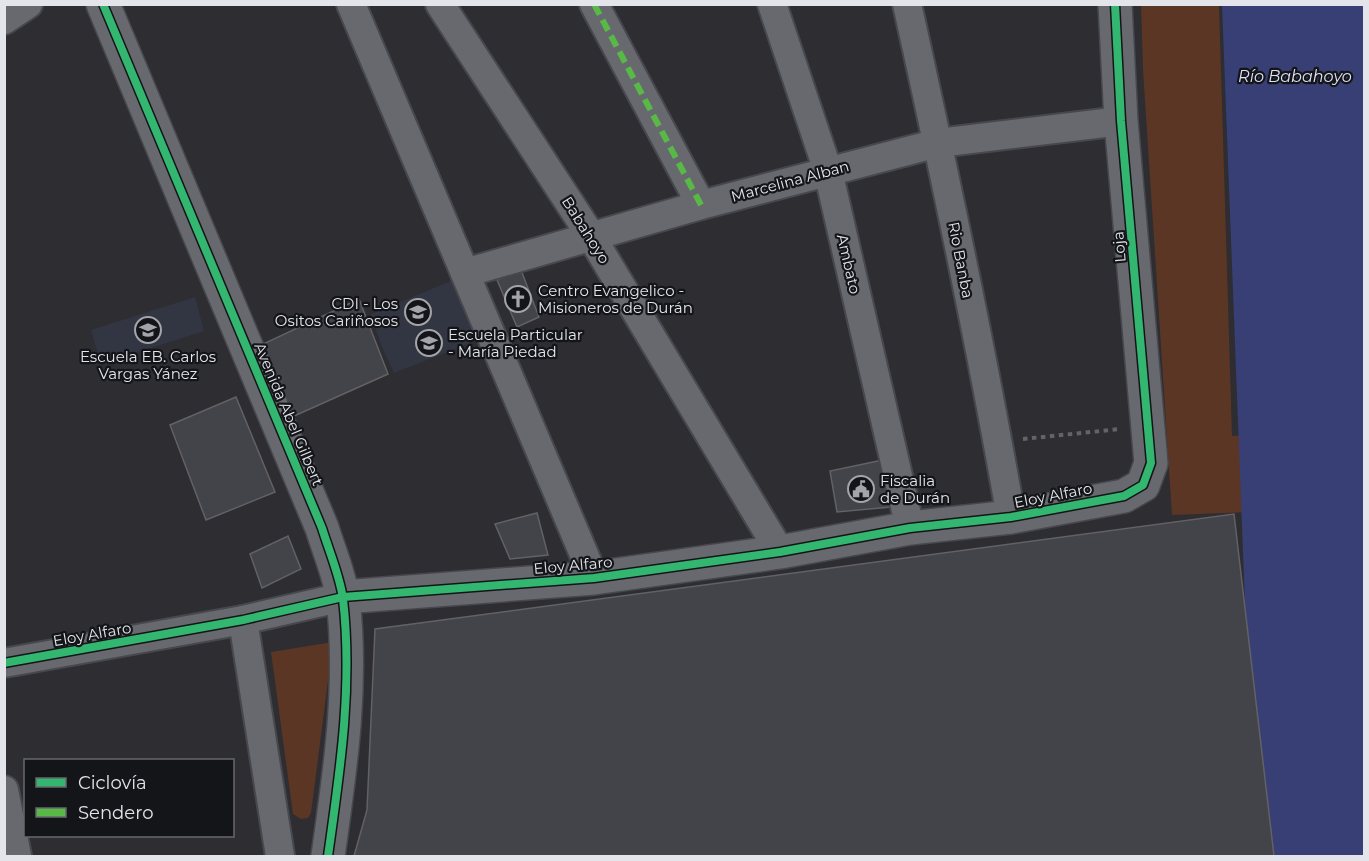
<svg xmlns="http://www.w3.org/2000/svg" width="1369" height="861" font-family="Montserrat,sans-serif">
<rect width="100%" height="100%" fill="#2d2d32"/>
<g fill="#323542">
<polygon points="453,280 478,340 394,373 381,345 371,314"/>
<polygon points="195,297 204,331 101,364 91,330"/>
</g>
<g fill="#5b3625">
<polygon points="1141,5 1219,5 1232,436 1247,435 1251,512 1172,515 1143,70"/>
<polygon points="333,642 311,813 308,818 301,819 293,814 271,652"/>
</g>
<polygon fill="#383f74" points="1222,5 1364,5 1364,856 1265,856 1245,605"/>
<g fill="#434449" stroke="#616166" stroke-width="1.5">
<polygon points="521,270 539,317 517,327 497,280"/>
<polygon points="359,299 388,374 292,417 261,345"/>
<polygon points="236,397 275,492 206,520 170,425"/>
<polygon points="883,460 891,507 837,512 830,471"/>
<polygon points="537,513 548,555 510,559 495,524"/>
<polygon points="1234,514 1274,856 354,856 367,810 375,629"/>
<polygon points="288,536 301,569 262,588 250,554"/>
</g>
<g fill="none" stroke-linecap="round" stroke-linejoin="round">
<defs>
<g id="street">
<polyline points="351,4 594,578"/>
<polyline points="440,4 591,236 780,552"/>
<polyline points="594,4 701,205"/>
<polyline points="772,4 828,171 910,528"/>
<path d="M907,4c38,171 74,341 104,513"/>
<polyline points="4,20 28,4"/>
<polyline points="465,273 701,205 938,143 1121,121"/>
<polyline points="243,620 280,856"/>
<polyline points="4,663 243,620 343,597"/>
<polyline points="4,790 17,856"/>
</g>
<g id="secondary">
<path d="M103,4l219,524c7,23 18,48 21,71 10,87 -3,172 -15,257"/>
<polyline points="343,597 594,578 780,552 910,528 1011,517 1124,496 1143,485 1151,463 1121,121 1115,4"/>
</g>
</defs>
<use href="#street" stroke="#47484d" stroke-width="32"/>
<use href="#secondary" stroke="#47484d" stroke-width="36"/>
<polyline stroke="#636468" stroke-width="4" stroke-dasharray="4.5 4.5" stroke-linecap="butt" points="1023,439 1120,429"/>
<use href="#street" stroke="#68696e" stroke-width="28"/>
<use href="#secondary" stroke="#68696e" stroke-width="33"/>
<polyline stroke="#58b947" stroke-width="6" stroke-dasharray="12 6" stroke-linecap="butt" points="594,4 701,205"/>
<defs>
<g id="cycleway">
<path d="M103,4l219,524c7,23 18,48 21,71 10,87 -3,172 -15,257"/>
<polyline points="4,663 243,620 343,597 594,578 780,552 910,528 1011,517 1124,496 1143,485 1151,463 1121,121 1115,4"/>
</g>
</defs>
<use href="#cycleway" stroke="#141519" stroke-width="11"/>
<use href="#cycleway" stroke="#33b770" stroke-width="8"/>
</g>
<defs>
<symbol id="church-ring" viewBox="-11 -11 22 22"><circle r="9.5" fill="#141519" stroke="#a3a5aa" stroke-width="1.5"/><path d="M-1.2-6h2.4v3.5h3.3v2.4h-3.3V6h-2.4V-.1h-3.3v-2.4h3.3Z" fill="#a3a5aa"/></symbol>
<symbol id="school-ring" viewBox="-11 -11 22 22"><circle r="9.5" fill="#141519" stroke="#a3a5aa" stroke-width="1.5"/><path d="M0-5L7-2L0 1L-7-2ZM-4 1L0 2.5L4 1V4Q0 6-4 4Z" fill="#a3a5aa"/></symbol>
<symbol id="civic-ring" viewBox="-11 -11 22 22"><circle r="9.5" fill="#141519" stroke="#a3a5aa" stroke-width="1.5"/><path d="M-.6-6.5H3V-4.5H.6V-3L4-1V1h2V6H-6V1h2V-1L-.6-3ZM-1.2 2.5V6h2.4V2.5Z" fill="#a3a5aa"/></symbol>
</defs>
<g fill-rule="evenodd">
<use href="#church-ring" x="503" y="284" width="30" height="30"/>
<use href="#school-ring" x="403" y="297" width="30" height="30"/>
<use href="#school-ring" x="133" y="315" width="30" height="30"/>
<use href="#school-ring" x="414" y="328" width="30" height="30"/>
<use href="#civic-ring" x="846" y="474" width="30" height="30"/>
</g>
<g text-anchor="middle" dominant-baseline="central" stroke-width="4.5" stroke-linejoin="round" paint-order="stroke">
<g font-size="15" fill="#e3e5eb" stroke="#141519">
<text transform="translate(790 181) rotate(-15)">Marcelina Alban</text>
<text transform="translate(586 230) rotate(58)">Babahoyo</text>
<text transform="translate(1119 247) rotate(-95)">Loja</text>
<text transform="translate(961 260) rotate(79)">Rio Banba</text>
<text transform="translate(849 264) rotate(77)">Ambato</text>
<text transform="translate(289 414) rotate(67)">Avenida Abel Gilbert</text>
<text transform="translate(1053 495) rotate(-11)">Eloy Alfaro</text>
<text transform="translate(573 565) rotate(-5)">Eloy Alfaro</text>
<text transform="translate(92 634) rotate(-10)">Eloy Alfaro</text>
</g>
<g font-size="15" fill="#e3e5eb" stroke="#141519" text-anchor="start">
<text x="538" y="290">Centro Evangelico -<tspan x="538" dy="17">Misioneros de Durán</tspan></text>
<text x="398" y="303" text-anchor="end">CDI - Los<tspan x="398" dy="17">Ositos Cariñosos</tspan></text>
<text x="448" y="334">Escuela Particular<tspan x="448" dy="17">- María Piedad</tspan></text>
<text x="148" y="356" text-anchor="middle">Escuela EB. Carlos<tspan x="148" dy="17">Vargas Yánez</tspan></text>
<text x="880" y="480">Fiscalia<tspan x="880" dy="17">de Durán</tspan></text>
</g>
<g font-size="16" font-style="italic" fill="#dfe3f5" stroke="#141519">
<text x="1295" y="76">Río Babahoyo</text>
</g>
</g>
<rect width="1369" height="861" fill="none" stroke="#e3e5eb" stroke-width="12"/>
<rect x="24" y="759" width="210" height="78" fill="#141519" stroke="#67686d" stroke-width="1.5"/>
<rect x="36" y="778" width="30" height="9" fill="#33b770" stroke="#67686d" stroke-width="1.5"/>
<text x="78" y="789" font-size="18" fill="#e3e5eb">Ciclovía</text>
<rect x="36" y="808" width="30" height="9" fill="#58b947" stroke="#67686d" stroke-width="1.5"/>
<text x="78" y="819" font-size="18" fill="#e3e5eb">Sendero</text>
</svg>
